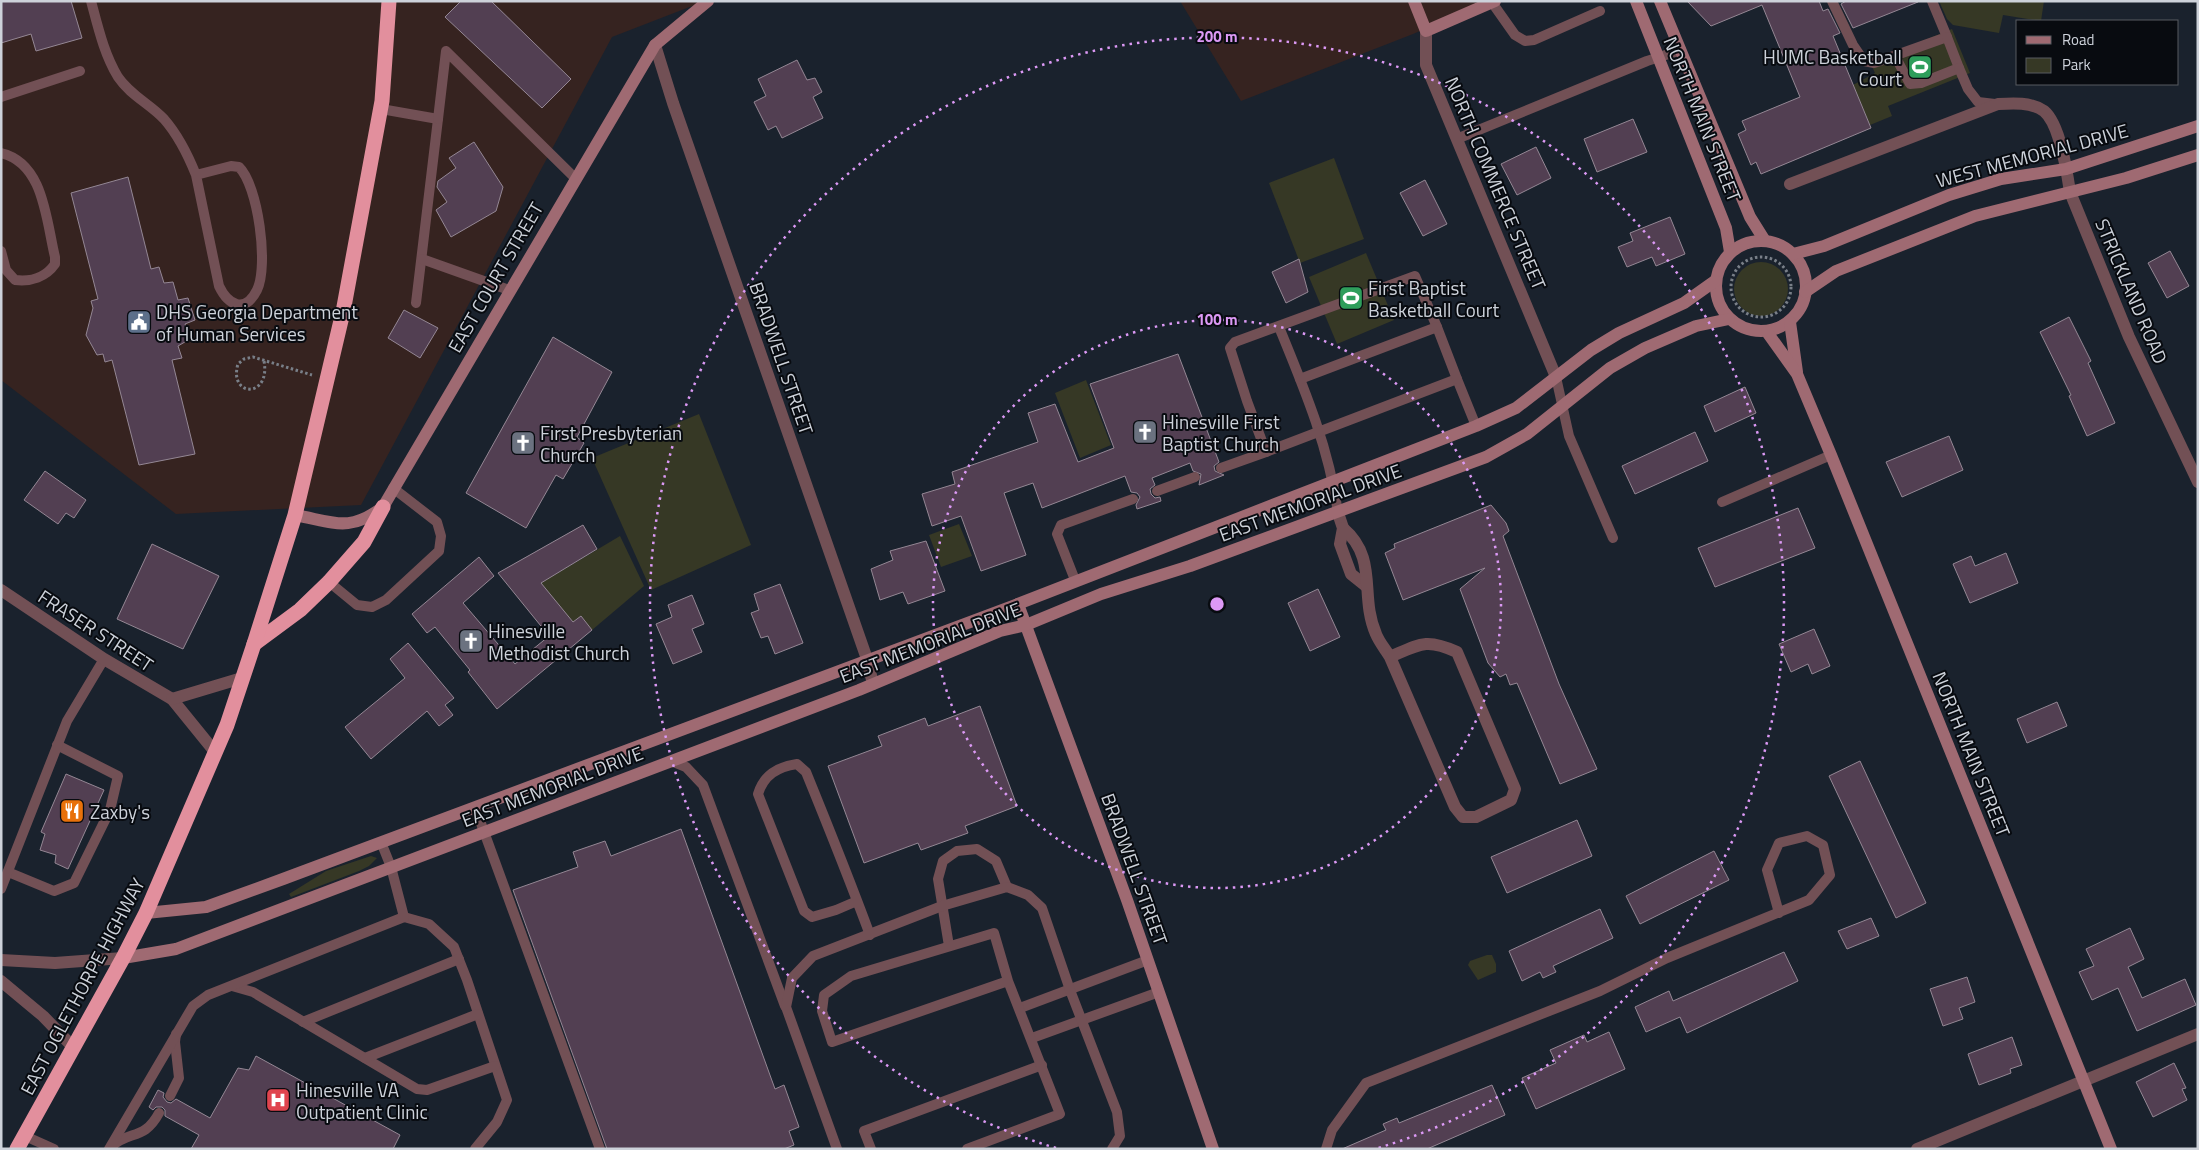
<svg xmlns="http://www.w3.org/2000/svg" width="2199" height="1150" font-family="'Titillium Web',sans-serif">
<rect width="100%" height="100%" fill="#1a222d"/>
<g fill="#362320">
<polygon points="1,1 705,1 612,37 361,505 176,514 1,380"/>
<polygon points="1180,1 1488,1 1413,34 1241,101"/>
</g>
<g fill="#363825">
<polygon points="1939,1 2044,1 2041,21 2003,15 1999,33 1953,25 1947,19"/>
<polygon points="1952,29 1970,73 1888,106 1892,116 1870,125 1853,85 1875,73 1870,62"/>
<polygon points="1334,158 1364,239 1300,263 1269,183"/>
<polygon points="1366,253 1394,320 1337,344 1309,277"/>
<circle cx="1761" cy="289" r="27"/>
<polygon points="1086,380 1111,445 1080,458 1055,393"/>
<polygon points="699,414 751,545 651,590 592,458"/>
<polygon points="959,524 972,556 941,567 929,535"/>
<polygon points="620,536 644,586 592,630 573,623 541,583"/>
<polygon points="371,856 377,858 369,866 359,871 291,897 289,894 326,871"/>
<polygon points="1487,955 1492,955 1496,964 1496,972 1478,980 1468,965 1470,961"/>
</g>
<g fill="#523f52" stroke="#948794">
<polygon points="1,1 71,1 82,38 36,51 31,34 1,43"/>
<polygon points="461,1 491,1 571,79 542,108 445,17"/>
<polygon points="1687,1 1819,1 1823,11 1828,9 1840,33 1833,36 1871,128 1761,174 1756,162 1751,165 1738,134 1746,130 1742,121 1800,97 1762,5 1711,26"/>
<polygon points="1846,1 1918,1 1918,2 1853,28 1841,4"/>
<polygon points="797,60 807,80 815,78 822,92 813,97 823,118 782,138 776,126 768,130 754,102 766,96 758,79"/>
<polygon points="1633,119 1647,152 1597,172 1584,139"/>
<polygon points="474,142 503,187 496,211 451,237 436,210 447,202 437,187 438,181 456,168 449,158"/>
<polygon points="1536,147 1551,178 1517,195 1501,164"/>
<polygon points="128,177 151,269 159,267 164,283 173,282 178,300 188,298 195,320 185,324 190,339 178,346 182,358 172,360 195,454 139,465 112,360 105,362 103,354 97,355 86,335 93,308 91,301 98,299 71,193"/>
<polygon points="1425,180 1447,224 1423,236 1400,193"/>
<polygon points="1670,217 1685,254 1656,266 1652,257 1627,267 1618,247 1633,241 1630,233"/>
<polygon points="2170,251 2189,286 2167,298 2148,263"/>
<polygon points="1299,259 1308,292 1286,303 1272,272"/>
<polygon points="404,310 438,328 420,358 388,338"/>
<polygon points="2069,317 2091,361 2088,363 2115,423 2087,436 2069,396 2071,395 2040,332"/>
<polygon points="553,337 612,372 577,437 584,443 563,479 556,475 526,528 466,493"/>
<polygon points="1178,354 1219,462 1214,466 1215,471 1224,475 1199,485 1201,474 1193,471 1190,463 1152,478 1155,485 1150,489 1151,494 1155,498 1160,497 1161,501 1137,509 1136,505 1140,497 1137,493 1131,492 1125,476 1042,508 1033,483 1004,493 1026,555 981,571 961,516 932,526 922,494 955,484 952,472 1038,442 1028,413 1055,404 1078,462 1114,448 1090,384"/>
<polygon points="1745,387 1756,413 1715,432 1704,406"/>
<polygon points="1695,432 1708,461 1635,494 1622,466"/>
<polygon points="1949,436 1963,470 1902,497 1886,462"/>
<polygon points="45,471 86,500 74,518 66,513 58,524 24,500"/>
<polygon points="1491,505 1506,523 1509,531 1503,536 1559,684 1597,769 1560,784 1517,683 1510,685 1506,674 1500,677 1488,663 1460,589 1485,568 1403,600 1385,553 1395,548 1394,544"/>
<polygon points="1798,508 1815,548 1715,587 1698,548"/>
<polygon points="583,525 597,549 541,583 573,622 581,616 592,630 497,709 468,672 470,670 435,627 427,633 412,614 479,557 494,576 463,603 515,664 549,636 498,573"/>
<polygon points="926,541 945,591 908,604 903,592 880,600 871,569 893,560 890,551"/>
<polygon points="152,544 219,576 183,649 117,619"/>
<polygon points="2006,553 2018,583 1970,603 1953,564 1971,556 1975,566"/>
<polygon points="780,584 803,643 775,654 768,636 761,638 751,613 759,610 754,594"/>
<polygon points="1318,589 1340,637 1310,651 1288,603"/>
<polygon points="692,595 704,624 692,629 702,652 673,664 656,624 672,617 668,605"/>
<polygon points="1814,629 1830,666 1812,674 1808,664 1791,672 1779,644"/>
<polygon points="408,643 454,698 445,705 453,715 439,726 427,711 371,759 345,727 405,678 390,659"/>
<polygon points="2057,702 2067,726 2027,743 2017,719"/>
<polygon points="980,706 1017,806 965,826 968,833 921,850 918,843 864,863 828,766 882,746 878,736 925,718 928,726"/>
<polygon points="1860,761 1926,903 1896,918 1829,776"/>
<polygon points="66,774 104,790 68,869 55,863 56,855 40,850 45,834 41,832"/>
<polygon points="1577,820 1592,856 1507,893 1491,857"/>
<polygon points="681,829 775,1089 784,1085 799,1127 789,1131 794,1145 784,1149 607,1149 513,890 578,867 573,852 605,841 611,856"/>
<polygon points="1714,851 1729,880 1640,924 1626,896"/>
<polygon points="1600,909 1613,938 1553,966 1556,972 1543,978 1540,972 1522,981 1509,951"/>
<polygon points="1871,918 1879,936 1847,949 1838,931"/>
<polygon points="2130,928 2144,959 2128,967 2142,998 2185,979 2196,1005 2137,1031 2118,988 2092,1000 2079,972 2094,966 2086,949"/>
<polygon points="1784,952 1798,981 1687,1033 1680,1017 1646,1032 1635,1007 1669,991 1673,1001"/>
<polygon points="1967,977 1975,1002 1959,1008 1963,1019 1943,1026 1930,989"/>
<polygon points="1609,1032 1625,1069 1536,1109 1522,1078 1556,1063 1550,1050 1584,1035 1587,1042"/>
<polygon points="2012,1037 2022,1065 2010,1069 2011,1073 1979,1085 1968,1054"/>
<polygon points="256,1056 400,1135 393,1149 191,1149 199,1135 165,1116 165,1110 162,1107 156,1107 153,1110 149,1107 158,1090 164,1093 163,1097 167,1102 171,1103 176,1099 210,1118 238,1068 249,1070"/>
<polygon points="2174,1063 2186,1088 2182,1089 2187,1100 2153,1117 2136,1082"/>
<polygon points="1492,1085 1505,1115 1427,1149 1342,1149 1386,1130 1383,1124 1397,1118 1399,1123"/>
</g>
<g fill="none" stroke-linecap="round" stroke-linejoin="round">
<g stroke="#797f88" stroke-width="3" stroke-dasharray="2.5 2.5" stroke-linecap="butt">
<circle cx="1761" cy="287" r="30"/>
<path d="M264,361c7,38 -36,36 -26,3l6,-5 9,-2 59,18"/>
</g>
<g stroke="#725055" stroke-width="10">
<path d="M91,1c7,26 13,53 27,76 12,18 32,27 46,42 14,16 24,36 32,56l23,111c9,19 26,28 38,4 12,-24 1,-105 -18,-123l-8,-1 -35,9"/>
<polyline points="1491,1 1515,35 1525,41 1534,40 1600,11"/>
<polyline points="1832,1 1853,45 1864,61 1874,63 1947,37 1932,1"/>
<polyline points="1895,56 1910,84 1921,83 1959,68 1947,37"/>
<polyline points="1959,68 1968,89 1978,102 1995,104"/>
<polyline points="1,97 80,71"/>
<polyline points="381,109 438,119 416,303"/>
<polyline points="438,119 446,51 575,178"/>
<polyline points="1459,138 1647,61 1681,50"/>
<path d="M1,153c43,10 45,67 54,104v7c-9,13 -24,18 -40,16l-9,-10 -5,-19"/>
<polyline points="422,259 509,290"/>
<path d="M1279,327c25,61 50,120 59,186"/>
<polyline points="1437,327 1415,276 1235,342 1230,348 1247,401 1266,452 1457,379 1476,426"/>
<polyline points="1556,377 1569,436 1613,538"/>
<polyline points="1300,379 1437,327 1457,379"/>
<polyline points="1221,468 1266,452"/>
<polyline points="1157,491 1195,477"/>
<polyline points="1722,502 1831,455"/>
<polyline points="1075,580 1057,534 1061,525 1133,499"/>
<polyline points="329,582 357,605 372,607 386,600 439,551 441,536 437,522 393,488"/>
<polyline points="671,761 686,767 703,785 785,1006"/>
<polyline points="475,807 600,1149"/>
<polyline points="8,872 54,891 74,883 110,810 118,776 57,745"/>
<polyline points="1,889 67,721 104,659"/>
<path d="M857,901l-21,9 -24,7 -8,-6 -46,-117c6,-19 19,-27 39,-30l9,8c22,54 44,109 64,163"/>
<polyline points="404,917 429,924 454,947 467,980 507,1100 497,1122 475,1149"/>
<polyline points="949,946 938,879 943,861 957,851 977,849 996,861 1007,887"/>
<polyline points="232,986 253,992 417,1089 427,1090 495,1066"/>
<polyline points="1020,1008 1148,960"/>
<polyline points="303,1022 459,959"/>
<polyline points="1032,1038 1159,992"/>
<polyline points="365,1058 478,1014"/>
<polyline points="170,1096 179,1078 175,1042 176,1034"/>
<polyline points="25,1136 54,1149"/>
<path d="M111,1147c18,-17 33,-6 48,-34"/>
<polyline points="109,1149 193,1006 208,995 404,917 391,867 381,842"/>
<polyline points="837,1149 786,1007 792,978 813,956 942,906 1007,887 1028,895 1042,908 1070,990 1117,1112 1120,1136 1112,1149"/>
<polyline points="871,1149 864,1131 1042,1065"/>
<polyline points="967,1149 1060,1114 1008,981 832,1042 822,1011 824,995 851,976 994,933 1008,981"/>
<polyline points="1326,1149 1332,1130 1366,1083 1600,991 1667,958 1809,900 1830,875 1823,845 1807,836 1779,843 1767,870 1779,913"/>
</g>
<g stroke="#725055" stroke-width="12">
<polyline points="1426,31 1426,65 1556,377"/>
<polyline points="655,45 673,103 867,659 873,684"/>
<path d="M1790,184l208,-80c15,-1 33,-2 46,7 16,13 23,61 26,81l59,145 69,145"/>
<polyline points="1338,513 1343,528 1340,544 1351,574 1366,586"/>
<path d="M1343,528c36,31 16,67 33,106 3,8 10,16 14,23 30,-13 36,-19 67,-5l58,137 -4,11 -35,17h-13l-8,-10 -65,-150"/>
<polyline points="1,590 104,659 172,699 215,752"/>
<polyline points="172,699 242,678"/>
<polyline points="1,960 55,963 123,958"/>
<polyline points="1,981 43,1016 73,1047"/>
<polyline points="1917,1149 2198,1034"/>
</g>
<g stroke="#9f6a72" stroke-width="12">
<polyline points="1414,1 1426,31 1495,1"/>
<polyline points="1636,1 1726,228 1730,252"/>
<polyline points="1660,1 1750,217 1765,241"/>
<circle cx="1761" cy="286" r="45"/>
<polyline points="1793,254 1824,246 1949,195 2001,179 2066,169 2198,126"/>
<polyline points="1805,292 1836,271 1975,216 2126,178 2198,155"/>
<polyline points="1790,322 1797,372"/>
<polyline points="1767,332 1797,374 1831,455 2111,1149"/>
<path d="M295,515c39,7 54,18 88,-8l272,-462 53,-44"/>
<polyline points="1018,604 1127,900 1213,1149"/>
<polyline points="146,913 206,907 283,879 1018,604 1476,426 1516,408 1591,350 1619,333 1684,303 1715,281"/>
<polyline points="123,958 176,949 859,690 1000,631 1026,625 1101,594 1190,566 1486,457 1527,434 1610,368 1645,348 1696,326 1729,319"/>
</g>
<g stroke="#e28f9d" stroke-width="15">
<polyline points="254,644 300,610 329,582 364,542 383,507"/>
<polyline points="17,1149 123,958 146,913 227,725 254,644 295,515 343,312 382,101 389,1"/>
</g>
</g>
<g fill="none" stroke="#dc99f5" stroke-width="2.5" stroke-dasharray="2.5 5">
<circle cx="1217" cy="604" r="284"/>
<path d="M1056 1148A567 567 0 1 1 1378 1148"/>
</g>
<defs>
<symbol id="stadium-square" viewBox="-11 -11 22 22"><rect x="-9" y="-9" width="18" height="18" rx="4" fill="#2e9e5b" stroke="#080b10"/><path d="M0-5a6.5 5 0 1 0 0 10a6.5 5 0 1 0 0-10ZM-3.5-1.8h7v3.6h-7Z" fill="#fff"/></symbol>
<symbol id="civic-square" viewBox="-11 -11 22 22"><rect x="-9" y="-9" width="18" height="18" rx="4" fill="#5c6f8a" stroke="#080b10"/><path d="M-.6-6.5H3V-4.5H.6V-3L4-1V1h2V6H-6V1h2V-1L-.6-3ZM-1.2 2.5V6h2.4V2.5Z" fill="#fff"/></symbol>
<symbol id="church-square" viewBox="-11 -11 22 22"><rect x="-9" y="-9" width="18" height="18" rx="4" fill="#6b7280" stroke="#080b10"/><path d="M-1.2-6h2.4v3.5h3.3v2.4h-3.3V6h-2.4V-.1h-3.3v-2.4h3.3Z" fill="#fff"/></symbol>
<symbol id="restaurant-square" viewBox="-11 -11 22 22"><rect x="-9" y="-9" width="18" height="18" rx="4" fill="#e8710a" stroke="#080b10"/><path d="M-5-6h1v4h1v-4h1v4h1v-4h1v5L-1.5 .5V6h-2V.5L-5-1ZM5-6V6H3V1.5H1.5Q1.5-4 5-6Z" fill="#fff"/></symbol>
<symbol id="hospital-square" viewBox="-11 -11 22 22"><rect x="-9" y="-9" width="18" height="18" rx="4" fill="#e0444e" stroke="#080b10"/><path d="M-5-5h3v3.5h4V-5h3V5h-3V1.5h-4V5h-3Z" fill="#fff"/></symbol>
</defs>
<g fill-rule="evenodd">
<use href="#stadium-square" x="1906" y="53" width="28" height="28"/>
<use href="#stadium-square" x="1337" y="284" width="28" height="28"/>
<use href="#civic-square" x="125" y="308" width="28" height="28"/>
<use href="#church-square" x="1131" y="418" width="28" height="28"/>
<use href="#church-square" x="509" y="429" width="28" height="28"/>
<use href="#church-square" x="457" y="627" width="28" height="28"/>
<use href="#restaurant-square" x="58" y="797" width="28" height="28"/>
<use href="#hospital-square" x="264" y="1086" width="28" height="28"/>
</g>
<g text-anchor="middle" dominant-baseline="central" stroke-width="4" stroke-linejoin="round" paint-order="stroke">
<g font-size="19" fill="#cdd2da" stroke="#080b10" text-anchor="start">
<text x="1902" y="56" text-anchor="end">HUMC Basketball<tspan x="1902" dy="22">Court</tspan></text>
<text x="1368" y="287">First Baptist<tspan x="1368" dy="22">Basketball Court</tspan></text>
<text x="156" y="311">DHS Georgia Department<tspan x="156" dy="22">of Human Services</tspan></text>
<text x="1162" y="421">Hinesville First<tspan x="1162" dy="22">Baptist Church</tspan></text>
<text x="540" y="432">First Presbyterian<tspan x="540" dy="22">Church</tspan></text>
<text x="488" y="630">Hinesville<tspan x="488" dy="22">Methodist Church</tspan></text>
<text x="90" y="811">Zaxby's</text>
<text x="296" y="1089">Hinesville VA<tspan x="296" dy="22">Outpatient Clinic</tspan></text>
</g>
<g font-size="19" fill="#cdd2da" stroke="#080b10">
<text transform="translate(1703 119) rotate(68)">NORTH MAIN STREET</text>
<text transform="translate(2032 155) rotate(-15)">WEST MEMORIAL DRIVE</text>
<text transform="translate(1496 183) rotate(67)">NORTH COMMERCE STREET</text>
<text transform="translate(495 277) rotate(-60)">EAST COURT STREET</text>
<text transform="translate(2132 291) rotate(67)">STRICKLAND ROAD</text>
<text transform="translate(782 358) rotate(71)">BRADWELL STREET</text>
<text transform="translate(1310 502) rotate(-20)">EAST MEMORIAL DRIVE</text>
<text transform="translate(96 630) rotate(33)">FRASER STREET</text>
<text transform="translate(930 642) rotate(-21)">EAST MEMORIAL DRIVE</text>
<text transform="translate(1972 754) rotate(68)">NORTH MAIN STREET</text>
<text transform="translate(552 786) rotate(-21)">EAST MEMORIAL DRIVE</text>
<text transform="translate(1135 869) rotate(70)">BRADWELL STREET</text>
<text transform="translate(82 986) rotate(-62)">EAST OGLETHORPE HIGHWAY</text>
</g>
</g>
<circle cx="1217" cy="604" r="8" fill="#dc99f5" stroke="#080b10" stroke-width="2.5"/>
<g font-size="15" text-anchor="middle" font-weight="bold" fill="#dc99f5" stroke="#080b10" stroke-width="4" stroke-linejoin="round" paint-order="stroke">
<text x="1217" y="42">200 m</text>
<text x="1217" y="325">100 m</text>
</g>
<rect width="2199" height="1150" fill="none" stroke="#cdd2da" stroke-width="5"/>
<rect x="2016" y="20" width="162" height="65" fill="#080b10" stroke="#575b61"/>
<rect x="2026" y="36" width="25" height="8" fill="#9f6a72" stroke="#575b61"/>
<text x="2062" y="45" font-size="15" fill="#cdd2da">Road</text>
<rect x="2026" y="58" width="25" height="15" fill="#363825" stroke="#575b61"/>
<text x="2062" y="70" font-size="15" fill="#cdd2da">Park</text>
</svg>
